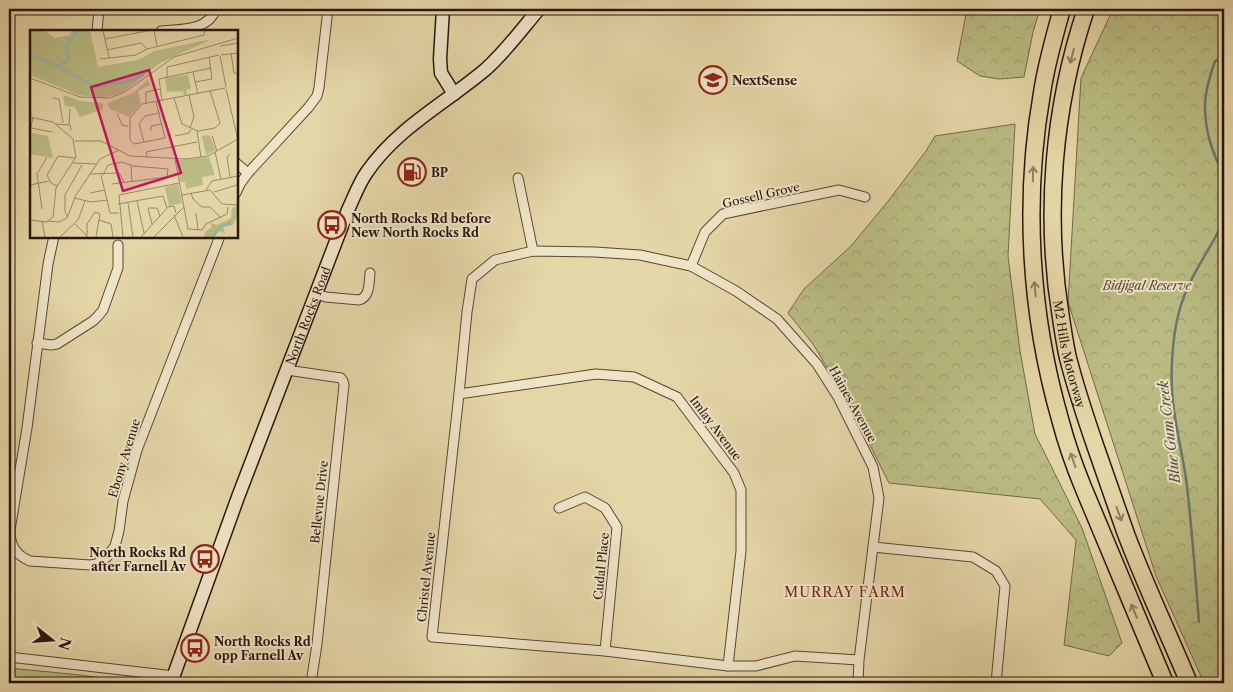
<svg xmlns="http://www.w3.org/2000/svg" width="1233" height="692" font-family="'Libre Caslon Text',serif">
<defs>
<pattern id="forest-crowns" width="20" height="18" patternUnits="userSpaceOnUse" patternTransform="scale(1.25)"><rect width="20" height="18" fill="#babc83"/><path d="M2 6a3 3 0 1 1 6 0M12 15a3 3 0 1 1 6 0" fill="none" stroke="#a0a170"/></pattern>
</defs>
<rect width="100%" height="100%" fill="#e5d6a7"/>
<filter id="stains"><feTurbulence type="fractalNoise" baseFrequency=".004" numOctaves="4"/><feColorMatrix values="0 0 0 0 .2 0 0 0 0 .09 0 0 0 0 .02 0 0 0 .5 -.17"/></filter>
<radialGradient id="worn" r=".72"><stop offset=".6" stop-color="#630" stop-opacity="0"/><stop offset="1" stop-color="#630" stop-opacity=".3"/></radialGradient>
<g fill="url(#forest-crowns)" stroke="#726949">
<polygon points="967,9 1040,9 1033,32 1024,77 999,79 980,76 957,61"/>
<polygon points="1113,9 1224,9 1224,683 1204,683 1156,576 1068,302 1081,78"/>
<polygon points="1015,124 1008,256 1020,351 1035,434 1082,528 1122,643 1109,656 1064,645 1076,540 1040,499 889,483 851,407 813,344 788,313 804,289 851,246 889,200 926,151 935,136"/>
<polygon points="9,668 80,675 138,683 9,683"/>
</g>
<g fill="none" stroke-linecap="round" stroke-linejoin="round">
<g stroke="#6b776f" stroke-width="2.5">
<path d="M1224,58l-9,3c-5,15 -10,30 -10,46 0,23 8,48 19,68"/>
<path d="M1199,622c-4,-48 -7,-96 -13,-144 -4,-25 -10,-50 -13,-75 -3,-27 -1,-65 6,-91 9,-35 31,-61 45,-92"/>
</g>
<defs>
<g id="street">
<polyline points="97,31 99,9"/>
<path d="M161,31c20,-2 47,0 55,-22"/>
<polyline points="236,163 248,173"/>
<polyline points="518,178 533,251"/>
<polyline points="236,193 240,184 248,173 308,108 317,96 319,88 328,9"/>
<path d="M54,236l-6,28 -21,164 -17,102c0,16 6,25 20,31l60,4 6,-1 11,-7 8,-11 4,-15 4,-30 14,-51 83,-214"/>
<polyline points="691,266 705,232 723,214 839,190 865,197"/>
<path d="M317,294l9,3 33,3c11,-3 10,-17 11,-27"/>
<polyline points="37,343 51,345 57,344 93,321 98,316 103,310 118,268 118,245"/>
<polyline points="287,370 341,378 343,381 344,385 317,644 311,683"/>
<polyline points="459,394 596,374 634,377 677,397 734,473 741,490 741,551 728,666"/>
<polyline points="559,508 585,497 605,508 617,527 605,651"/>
<polyline points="873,547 973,557 996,571 1005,586 996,683"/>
<polyline points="9,657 174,676"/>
<polyline points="858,683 859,660 879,498 873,467 838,397 817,364 777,319 736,291 691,266 640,255 595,252 533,251 495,260 472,279 467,312 459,394 432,637 605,651 728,666 756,666 795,656 859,660"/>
</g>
<g id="secondary">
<polyline points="443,9 440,59 441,73 454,94"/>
<path id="s1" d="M171,683l67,-186 110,-287c6,-13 11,-27 19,-38 30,-44 79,-69 119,-103 20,-18 36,-40 53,-60"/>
</g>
<g id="highway">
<path d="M1062,9c-8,28 -16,56 -20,84 -19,108 -12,221 18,326 6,23 14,46 23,68l82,196"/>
<path id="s2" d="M1086,9c-33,99 -42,206 -25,309 2,13 4,27 7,40 8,31 18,61 28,90 10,29 20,58 30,86 19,50 42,99 63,149"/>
</g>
</defs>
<use href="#street" stroke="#594635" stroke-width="11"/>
<use href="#secondary" stroke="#2a160f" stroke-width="15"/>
<use href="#highway" stroke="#2a160f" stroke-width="19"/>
<use href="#street" stroke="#eee4c6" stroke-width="9"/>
<use href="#secondary" stroke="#eee4c6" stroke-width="12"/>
<use href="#highway" stroke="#e5d6a7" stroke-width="16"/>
</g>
<defs><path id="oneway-shaft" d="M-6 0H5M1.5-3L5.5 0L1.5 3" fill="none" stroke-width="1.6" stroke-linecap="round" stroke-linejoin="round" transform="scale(1.25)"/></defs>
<g stroke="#918063">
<use href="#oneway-shaft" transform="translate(1072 56) rotate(105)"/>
<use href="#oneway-shaft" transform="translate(1033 174) rotate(-89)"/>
<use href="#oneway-shaft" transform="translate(1035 289) rotate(-95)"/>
<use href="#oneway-shaft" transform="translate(1073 460) rotate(-109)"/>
<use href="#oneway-shaft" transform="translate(1119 514) rotate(70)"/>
<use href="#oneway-shaft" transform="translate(1134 611) rotate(-113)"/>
</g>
<defs>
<symbol id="school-ring" viewBox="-11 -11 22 22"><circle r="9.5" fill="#eee4c6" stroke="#8f2418" stroke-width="1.5"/><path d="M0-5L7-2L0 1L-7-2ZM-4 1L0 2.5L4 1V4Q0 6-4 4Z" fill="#8f2418"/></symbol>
<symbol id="fuel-ring" viewBox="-11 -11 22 22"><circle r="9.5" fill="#eee4c6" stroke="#8f2418" stroke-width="1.5"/><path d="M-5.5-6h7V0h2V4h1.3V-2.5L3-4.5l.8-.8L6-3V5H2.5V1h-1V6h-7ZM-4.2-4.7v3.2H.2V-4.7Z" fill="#8f2418"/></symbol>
<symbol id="bus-ring" viewBox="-11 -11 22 22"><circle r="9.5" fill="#eee4c6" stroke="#8f2418" stroke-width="1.5"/><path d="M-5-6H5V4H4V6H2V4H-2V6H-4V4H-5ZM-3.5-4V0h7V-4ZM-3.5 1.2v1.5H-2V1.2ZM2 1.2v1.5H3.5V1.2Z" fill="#8f2418"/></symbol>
</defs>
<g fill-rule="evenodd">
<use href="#school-ring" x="697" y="64" width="32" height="32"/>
<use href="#fuel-ring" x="396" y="156" width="32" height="32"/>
<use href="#bus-ring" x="316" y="209" width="32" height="32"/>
<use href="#bus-ring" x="189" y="543" width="32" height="32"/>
<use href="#bus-ring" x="179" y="632" width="32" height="32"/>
</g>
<g text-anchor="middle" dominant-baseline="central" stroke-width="4" stroke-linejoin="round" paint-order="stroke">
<g font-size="12" font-weight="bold" fill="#2a160f" stroke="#eee4c6" text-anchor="start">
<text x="732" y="80">NextSense</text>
<text x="431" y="172">BP</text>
<text x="351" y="218">North Rocks Rd before<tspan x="351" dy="14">New North Rocks Rd</tspan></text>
<text x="186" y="552" text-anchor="end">North Rocks Rd<tspan x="186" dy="14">after Farnell Av</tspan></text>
<text x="214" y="641">North Rocks Rd<tspan x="214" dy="14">opp Farnell Av</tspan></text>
</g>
<g font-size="12" fill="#2a160f" stroke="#eee4c6">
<text transform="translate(761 195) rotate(-13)">Gossell Grove</text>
<text stroke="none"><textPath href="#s1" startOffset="392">North Rocks Road</textPath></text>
<text stroke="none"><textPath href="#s2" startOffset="350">M2 Hills Motorway</textPath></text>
<text transform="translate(853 404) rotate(61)">Haines Avenue</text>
<text transform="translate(716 428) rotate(53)">Imlay Avenue</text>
<text transform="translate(124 458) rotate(-73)">Ebony Avenue</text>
<text transform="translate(319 502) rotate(-84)">Bellevue Drive</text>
<text transform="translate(601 566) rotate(-84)">Cudal Place</text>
<text transform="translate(426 577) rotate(-84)">Christel Avenue</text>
</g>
<g font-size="12" font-style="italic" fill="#554832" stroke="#eee4c6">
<text x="1147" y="285">Bidjigal Reserve</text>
</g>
<g font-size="14" font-style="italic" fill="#504e47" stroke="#eee4c6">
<text transform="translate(1169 432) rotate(-97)">Blue Gum Creek</text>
</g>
<g font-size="14" letter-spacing="1" fill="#7a1f14" stroke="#eee4c6">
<text x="845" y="592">MURRAY FARM</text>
</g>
</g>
<g transform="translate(30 30)">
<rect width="208" height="208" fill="#e5d6a7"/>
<path d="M0,0h13l12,8 15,-3 1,-5h19l8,37 40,-7 16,-9 58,-12 -52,24 -39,31 -19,4 -23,-3 -49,-20zM158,45l3,14 -5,1 1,5h-3l-1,-4 -16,1 -2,-14zM118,50l2,5 -12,6 3,13 -12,13 -19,-8 -3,-6 26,-10zM33,65l17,6 23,2v6l-23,8 -5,-10 -10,-1zM2,103l16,3 5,22 -23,-4zM179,127l6,18 -13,2 1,8 -17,4 -1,-7h-5l-4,-22zM148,154l4,19 -13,3 -4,-19zM207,176v11l-4,8 -10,2 2,6 -7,-2 -4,6h-10l1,-5 7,-5 -2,-4 7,2 14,-7 1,-10z" fill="#babc83"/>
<path d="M179,105l7,15 -10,5 -4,-19z" fill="#babc83"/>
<path fill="none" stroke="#97b7af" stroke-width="2.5" d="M0,24l28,12 11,-7 -3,-14 13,-15M28,36l39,21 11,-4h15l21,-8M183,207l7,-10 11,-4"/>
<path fill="none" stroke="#9a896a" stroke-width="1" d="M73,0l6,28M124,0l3,16M75,9l47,-9M190,16l18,-3M77,20l34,-7 6,6M201,23l3,20 4,1M191,25l17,-2M190,26l6,31M70,29l36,-4 11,-6 57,-14 1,-5M163,42l5,22M137,47v-10l52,-12M0,48l50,19 30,1 15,-6 49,-35 64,-19M165,52l17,-3 -3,-22M196,59l12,51M159,65l5,22 -4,11M23,68l6,1 4,24M144,68l8,26 16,7 17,-3 5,-5 -10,-32M132,71l-3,-22 52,-11M116,74v-12l14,-3M87,83l5,12 6,1M0,87l23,5 21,18M26,94l14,1 1,5M39,94l1,-15M1,98l21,4M121,101v-5l11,-2M167,101l4,26M0,102l3,-15M145,106l14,-3 2,-4M182,106l5,15M100,110v-22l12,-14 83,-16M100,110l4,4 31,-6 -9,-36M45,111h26l29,15 56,3 22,-3 30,-17M114,112l-5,-18 6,-8 15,-3M185,122l6,27M117,127l-1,-5 51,-10M145,129l13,70 14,1 4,-6M43,133l24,1M101,136l1,16M60,144l29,-1 5,9M71,145l9,38h9M73,145l5,-10 14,-3 11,4 35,3 -1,8 -55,7M200,147l-3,-20 3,-3M0,155l19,-4M27,156l-6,-3 -4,-8 11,-19 17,2M176,160l6,-9 26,-5M184,162l23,-7M60,163l15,-3M161,163l2,6 9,8h8l11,11M152,165l28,-5 12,14 16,1M44,168l17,4 17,-2M107,171l7,32M98,173l5,34M88,174l45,-8 4,12M12,179l-5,-35 10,-17M166,183l2,17M144,185l9,22M38,187l-3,-5v-17l17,-30M0,190l17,2 6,-5 3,-29 20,-31 -3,-17M69,190l12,4 2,13M12,191l3,16M17,191l12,1 8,-4 9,-23 24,-36 19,-9M45,194l12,12M122,194l-4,-16h9l3,8M176,194l21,-10 1,-7M30,207l18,-17 7,-19M57,207v-13l8,-12 5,2 -4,23M93,207l-4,-42 60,-12M111,207l27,-30 6,-1 2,7M124,207l30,-30"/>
<path fill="#c2185b" fill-opacity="0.15" stroke="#c2185b" stroke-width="2.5" d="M119,40l32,103 -58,18 -32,-104z"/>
<rect width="208" height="208" fill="none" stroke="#2a160f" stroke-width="2.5"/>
</g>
<rect width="1233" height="692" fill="none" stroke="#e5d6a7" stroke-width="30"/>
<rect x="10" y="10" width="1213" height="672" fill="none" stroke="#2a160f" stroke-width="2.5"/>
<rect x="15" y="15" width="1203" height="662" fill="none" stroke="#2a160f"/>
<g transform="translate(52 640) rotate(107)" stroke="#eee4c6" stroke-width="4" paint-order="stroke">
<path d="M0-4L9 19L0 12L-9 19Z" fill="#2a160f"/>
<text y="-8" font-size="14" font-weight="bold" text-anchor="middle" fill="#2a160f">N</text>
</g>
<rect width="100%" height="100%" filter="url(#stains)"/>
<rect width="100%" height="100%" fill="url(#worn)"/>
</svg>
